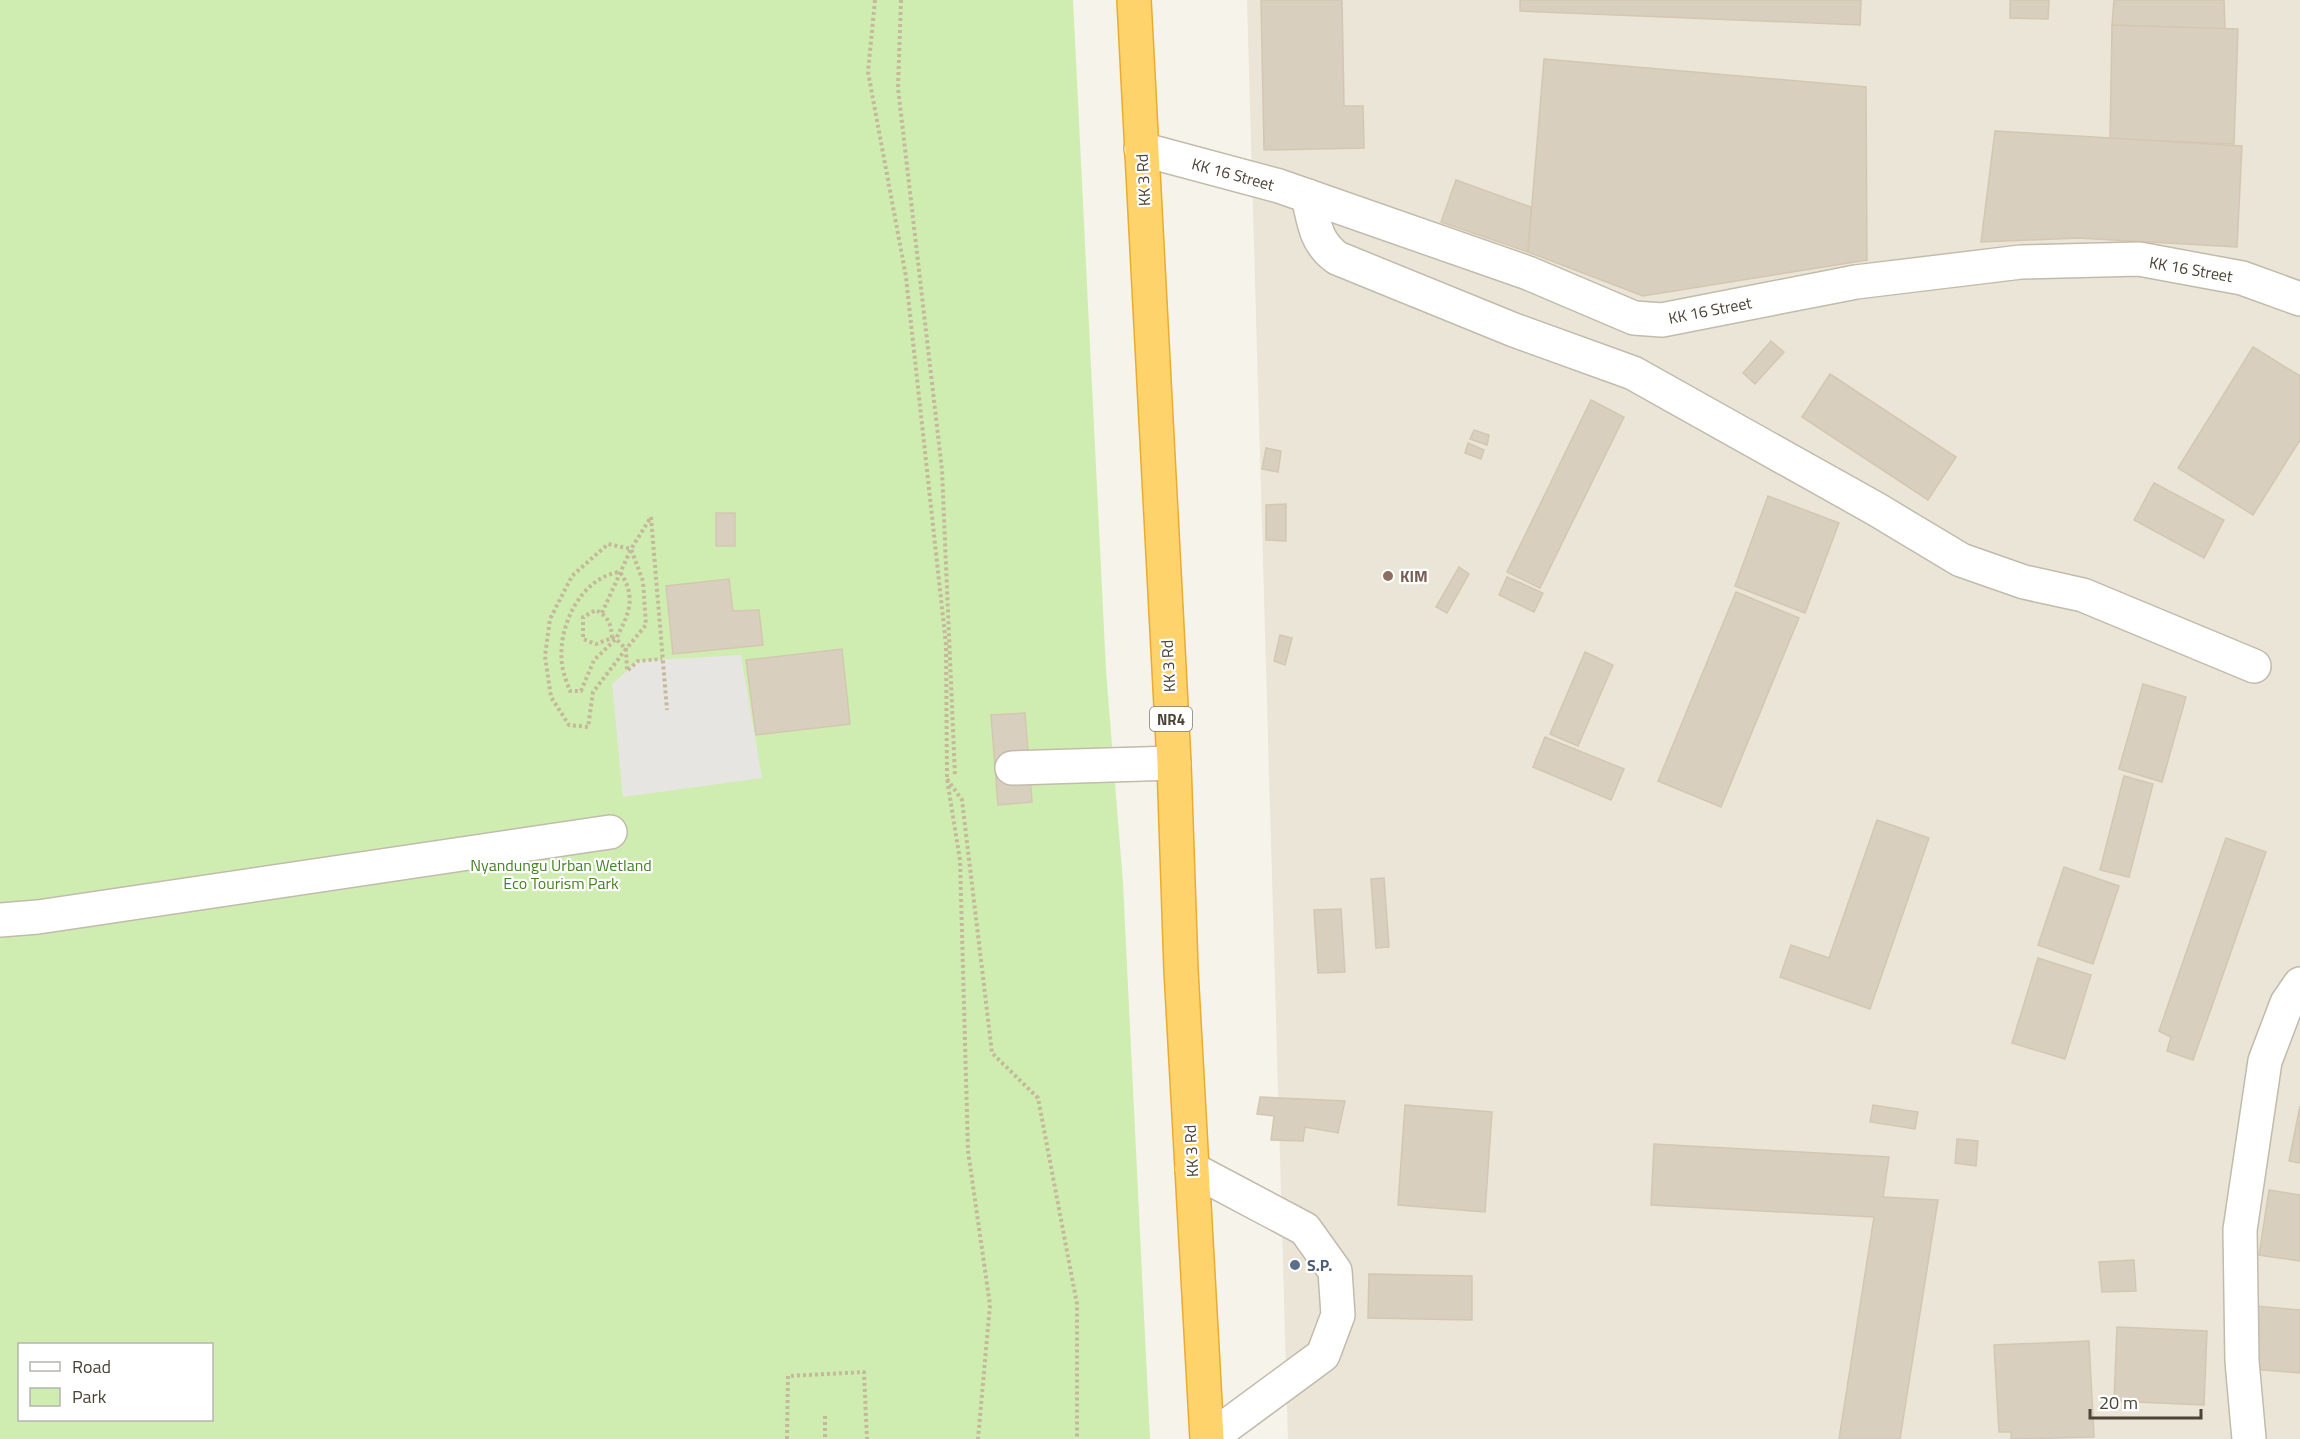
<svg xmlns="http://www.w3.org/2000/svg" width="2300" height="1439" font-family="'Titillium Web',sans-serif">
<rect width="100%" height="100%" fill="#f6f3ea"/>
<polygon fill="#eae5d7" points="1247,0 2300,0 2300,1439 1288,1439"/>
<path fill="#cfedb0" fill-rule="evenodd" d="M0,0h1073l33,670 17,213 27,556h-1150zM20,1344h192v76h-192z"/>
<polygon fill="#e7e5e1" points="741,655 762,778 623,797 612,684 638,661"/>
<g fill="#d9cfbe" stroke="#d4c7b1" stroke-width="1.5">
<polygon points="1261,0 1342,0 1344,106 1363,106 1364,148 1264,150"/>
<polygon points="1520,0 1861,0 1860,25 1520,11"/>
<polygon points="2010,0 2049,0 2048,19 2010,18"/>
<polygon points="2114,0 2224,0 2225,29 2112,25"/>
<polygon points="2112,25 2238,29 2234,144 2110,139"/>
<polygon points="1544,59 1866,87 1867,260 1643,296 1528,252"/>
<polygon points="1995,131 2242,146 2237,247 2078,238 1981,242"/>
<polygon points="1456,180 1531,207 1528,252 1441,222"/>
<polygon points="1771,341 1784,352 1755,384 1743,373"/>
<polygon points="2253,347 2300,376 2300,440 2253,515 2178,468"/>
<polygon points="1830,374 1956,457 1928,500 1802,417"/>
<polygon points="1591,400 1624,417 1540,588 1507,572"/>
<polygon points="1474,430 1489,435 1487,445 1470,439"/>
<polygon points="1468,443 1484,450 1481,459 1465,453"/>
<polygon points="1266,448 1281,451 1278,472 1262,469"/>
<polygon points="2154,483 2224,520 2204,558 2134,520"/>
<polygon points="1768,496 1839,523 1805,613 1735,586"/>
<polygon points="1286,504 1286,541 1266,540 1266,505"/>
<rect x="716" y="513" width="19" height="33"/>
<polygon points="1459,567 1469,574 1447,613 1436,607"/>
<polygon points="1507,577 1543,593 1534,612 1499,595"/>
<polygon points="729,579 733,611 759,610 763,645 673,654 666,586"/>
<polygon points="1736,592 1799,618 1721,807 1658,781"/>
<polygon points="1280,635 1292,638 1285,665 1274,661"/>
<polygon points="842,649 850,724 756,735 746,660"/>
<polygon points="1585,652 1613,665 1578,746 1550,734"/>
<polygon points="2143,684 2186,697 2162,782 2119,769"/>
<polygon points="1025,713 1032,802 998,805 991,715"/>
<polygon points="1545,737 1624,769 1611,800 1533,767"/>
<polygon points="2124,776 2153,784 2129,877 2100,870"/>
<polygon points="1877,820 1929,838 1870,1009 1780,977 1791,945 1829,958"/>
<polygon points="2226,838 2266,852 2193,1060 2167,1051 2171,1037 2159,1031"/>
<polygon points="2064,867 2119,886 2093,964 2038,945"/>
<polygon points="1384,878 1389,947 1376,948 1371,879"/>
<polygon points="1341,909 1345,972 1318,973 1314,910"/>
<polygon points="2038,958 2091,975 2065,1059 2012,1043"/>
<polygon points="1260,1097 1345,1101 1338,1133 1305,1127 1303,1141 1271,1140 1274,1116 1257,1114"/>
<polygon points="1405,1105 1492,1112 1485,1212 1398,1205"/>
<polygon points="1873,1105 1918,1112 1915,1129 1870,1122"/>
<polygon points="2300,1106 2300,1163 2289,1161"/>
<polygon points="1957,1139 1978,1141 1976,1166 1955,1163"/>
<polygon points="1654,1144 1889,1157 1883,1197 1938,1200 1900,1439 1839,1439 1874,1217 1651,1205"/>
<polygon points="2269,1190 2300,1195 2300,1261 2259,1255"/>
<polygon points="2134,1260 2136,1291 2102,1292 2099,1262"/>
<polygon points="1369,1274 1472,1276 1472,1320 1368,1318"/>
<polygon points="2256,1306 2300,1310 2300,1373 2251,1369"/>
<polygon points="2117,1327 2207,1331 2204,1405 2114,1401"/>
<polygon points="2089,1341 2094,1437 2011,1439 2011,1432 1999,1432 1994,1345"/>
</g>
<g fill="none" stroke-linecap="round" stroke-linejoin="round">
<defs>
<g id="minor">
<polyline points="1141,149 1279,186 1528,273 1634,318 1662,320 1856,282 2021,262 2139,259 2242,278 2300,299"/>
<path d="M1308,196c6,26 7,46 29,62l177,72 119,43 243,136 85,51 63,22 59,13 171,71"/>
<polyline points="1012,768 1174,763"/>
<polyline points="0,920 38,917 610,832"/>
<polyline points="1192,1169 1305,1229 1335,1271 1338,1315 1323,1355 1209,1439"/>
<polyline points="2249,1439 2242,1361 2240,1230 2265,1061 2287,1003 2300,984"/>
</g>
<polyline id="highway" points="1134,0 1174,763 1181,970 1207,1439"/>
</defs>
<use href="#minor" stroke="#c2bbab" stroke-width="36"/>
<use href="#highway" stroke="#eaac30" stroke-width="36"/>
<g stroke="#c5b89b" stroke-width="4" stroke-dasharray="3 3" stroke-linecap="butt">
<polyline points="875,0 868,72 906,277 946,645 947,779 960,860 968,1151 990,1305 978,1439"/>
<polyline points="901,0 898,88 942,470 955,777"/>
<polyline points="602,613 631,549 651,517 667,710"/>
<path d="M612,638c-1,-14 -3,-21 -16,-28l-13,7v22l13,5 16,-6 4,1c13,-26 21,-41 4,-67 -39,5 -63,55 -58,92 1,9 5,19 8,27h11l13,-31 22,-21 10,10 -33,43 -5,35 -19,-2 -18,-28 -6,-41 5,-37 22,-43 36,-32 23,5 12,32 3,44 -20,24 1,21"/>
<polyline points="628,670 638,661 662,659"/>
<polyline points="947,779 962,800 992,1053 1038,1098 1077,1304 1077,1439"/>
<polyline points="825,1416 825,1439"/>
<polyline points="787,1439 788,1376 864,1372 867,1439"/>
</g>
<use href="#minor" stroke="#fff" stroke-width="33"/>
<use href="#highway" stroke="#ffd36c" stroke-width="33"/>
</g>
<circle fill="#8d6e63" stroke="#fff" stroke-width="2" cx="1388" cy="576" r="6"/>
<circle fill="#5c6f8a" stroke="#fff" stroke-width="2" cx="1295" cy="1265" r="6"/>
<g text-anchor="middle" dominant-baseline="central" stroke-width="4.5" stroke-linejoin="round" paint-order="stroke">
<rect fill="#fff" stroke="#817c73" stroke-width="1.5" x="1150" y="707" width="42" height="24" rx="4.5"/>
<g font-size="15" font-weight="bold" fill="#4b4437">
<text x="1171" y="719">NR4</text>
</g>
<g font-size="16" fill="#4b4437" stroke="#fff">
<text transform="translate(1233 174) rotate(15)">KK 16 Street</text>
<text transform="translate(1143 180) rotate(-93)">KK 3 Rd</text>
<text transform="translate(2191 269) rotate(10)">KK 16 Street</text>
<text transform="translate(1710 310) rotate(-11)">KK 16 Street</text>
<text transform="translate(1168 666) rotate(-93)">KK 3 Rd</text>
<text transform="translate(1191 1151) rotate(-93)">KK 3 Rd</text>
</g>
<g font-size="16" font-weight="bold" fill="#785e54" stroke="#fff" text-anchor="start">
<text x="1400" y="576">KIM</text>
</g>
<g font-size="16" fill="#458324" stroke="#fff">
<text x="561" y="865">Nyandungu Urban Wetland<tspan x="561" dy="18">Eco Tourism Park</tspan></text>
</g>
<g font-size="16" font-weight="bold" fill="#4e5e75" stroke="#fff" text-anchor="start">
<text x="1307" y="1265">S.P.</text>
</g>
</g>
<rect x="18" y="1343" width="195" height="78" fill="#ffffff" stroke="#b7b4af" stroke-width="1.5"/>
<rect x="30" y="1362" width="30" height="9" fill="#ffffff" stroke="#b7b4af" stroke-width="1.5"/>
<text x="72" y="1373" font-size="18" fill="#4b4437">Road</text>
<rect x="30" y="1388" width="30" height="18" fill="#cfedb0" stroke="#b7b4af" stroke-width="1.5"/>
<text x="72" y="1403" font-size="18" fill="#4b4437">Park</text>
<path d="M2090 1409v9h111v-9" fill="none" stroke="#4b4437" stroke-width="3"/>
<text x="2099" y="1409" font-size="18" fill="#4b4437" stroke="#ffffff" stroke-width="4.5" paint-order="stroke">20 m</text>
</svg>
